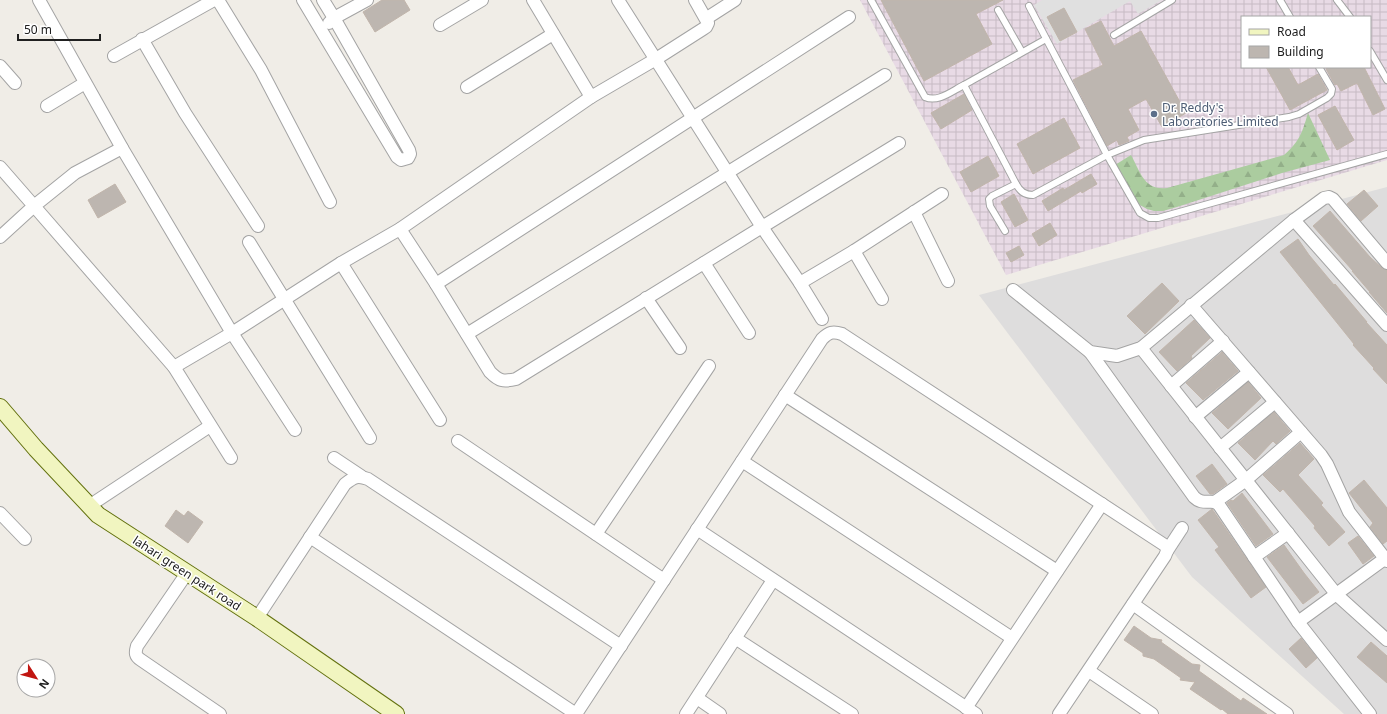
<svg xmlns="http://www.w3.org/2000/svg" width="1387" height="714" font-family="'Noto Sans',sans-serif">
<defs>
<pattern id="industrial-grid" width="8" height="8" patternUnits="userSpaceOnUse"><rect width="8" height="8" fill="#e8dae5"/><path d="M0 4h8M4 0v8" fill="none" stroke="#c7bbc4"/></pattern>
<pattern id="forest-firs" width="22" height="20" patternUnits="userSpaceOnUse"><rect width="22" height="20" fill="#abcc9f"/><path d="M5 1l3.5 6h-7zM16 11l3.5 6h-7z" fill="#93af89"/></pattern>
</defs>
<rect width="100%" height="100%" fill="#f0ede7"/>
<polygon fill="#dedddd" points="1387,187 1387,714 1344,714 1192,577 979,295"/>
<path fill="url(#industrial-grid)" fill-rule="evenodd" d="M860,0h527v160l-381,115zM1242,17h128v50h-128z"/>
<path fill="url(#forest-firs)" d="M1308,113l22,47 -48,13 -105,34 -14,4h-9l-7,-2 -9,-5 -23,-39 16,-10c9,16 13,36 36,33l117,-33c16,-14 18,-22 24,-42z"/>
<polygon fill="#e0e0e0" points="1042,0 1162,0 1138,14 1130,1 1057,44 1034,5"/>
<g fill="#bdb6b0" stroke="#c1b5ab">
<polygon points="382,0 404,0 410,10 375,32 363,12"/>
<polygon points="881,0 1003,0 976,14 992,44 924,81"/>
<polygon points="1064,8 1077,32 1060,41 1047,17"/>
<polygon points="1101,21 1114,46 1141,31 1186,113 1162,127 1146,99 1128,109 1139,130 1127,137 1129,141 1119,145 1117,140 1107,146 1073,80 1103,65 1085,29"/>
<polygon points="1266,67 1288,67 1298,85 1318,74 1327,90 1290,110"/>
<polygon points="1329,67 1364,67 1385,109 1373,115 1357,83 1341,91 1337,84 1335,85 1326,69"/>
<polygon points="964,94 972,110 941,129 931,113"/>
<polygon points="1335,106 1354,140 1337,150 1318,115"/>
<polygon points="1064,118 1080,148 1033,174 1017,144"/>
<polygon points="988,156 999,176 971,192 960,172"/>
<polygon points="1091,174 1097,184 1082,193 1081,191 1048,211 1042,201 1063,188 1064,190"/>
<polygon points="115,184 126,202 98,218 88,200"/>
<polygon points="1364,190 1378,206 1361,221 1347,204"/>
<polygon points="1014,194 1028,220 1015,227 1001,202"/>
<polygon points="1330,211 1370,257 1382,268 1387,270 1387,313 1369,292 1370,292 1352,271 1353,271 1313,226"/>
<polygon points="1050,223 1057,235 1039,246 1032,234"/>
<polygon points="1298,239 1309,255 1334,285 1335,284 1367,322 1366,322 1387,345 1387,384 1373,369 1374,368 1353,345 1354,344 1280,252"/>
<polygon points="1019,246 1024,255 1011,262 1006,253"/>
<polygon points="1162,283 1179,301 1145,334 1127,316"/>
<polygon points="1194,320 1210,338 1191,356 1192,358 1177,371 1159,352"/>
<polygon points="1222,352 1238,371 1203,400 1186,383"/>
<polygon points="1248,382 1261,398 1228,429 1212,413"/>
<polygon points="1274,412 1290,431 1276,444 1273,441 1255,460 1238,443"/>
<polygon points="1300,443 1314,459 1298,475 1323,503 1321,505 1345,532 1329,546 1314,528 1315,526 1283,489 1280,492 1263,475"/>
<polygon points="1212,464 1227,484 1213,494 1210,494 1196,476"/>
<polygon points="1364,480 1387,508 1387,541 1383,544 1370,527 1373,523 1349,493"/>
<polygon points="1242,493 1273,534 1256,546 1227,503 1231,500 1233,501"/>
<polygon points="1212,509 1266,587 1251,598 1215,550 1219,547 1198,520"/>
<polygon points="176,510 184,516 188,511 203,522 188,543 165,526"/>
<polygon points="1358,536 1374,556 1363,564 1348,543"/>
<polygon points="1284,545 1304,573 1319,592 1303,604 1267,557"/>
<polygon points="1134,626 1151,638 1162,640 1161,642 1192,664 1200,665 1199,671 1241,701 1243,698 1267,714 1228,714 1222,709 1221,710 1190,689 1195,682 1180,680 1181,678 1154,659 1143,656 1143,653 1124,640"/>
<polygon points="1301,638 1317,658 1306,668 1289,649"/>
<polygon points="1371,642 1387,656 1387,683 1357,657"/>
</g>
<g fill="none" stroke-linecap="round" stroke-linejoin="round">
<defs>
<g id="lane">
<path d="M871,0l54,97c13,6 27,-6 39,-12"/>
<polyline points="1280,0 1290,17"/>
<polyline points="1337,0 1350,17"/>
<polyline points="1029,6 1107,155 1140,213 1149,218 1158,218 1387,154"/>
<polyline points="998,10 1022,52"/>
<polyline points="1114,35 1172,0"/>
<path d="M1046,39l-82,46 52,99c4,7 8,11 17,11l74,-40 37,-15 145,-23 10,-3 28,-16 4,-4 1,-5 -13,-22"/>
<polyline points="1370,51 1387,80"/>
<polyline points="1005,231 990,206 989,199 992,196 1016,184"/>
</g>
<g id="street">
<polyline points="39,0 122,148 232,333 341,263 400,229 591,97 656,59 703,29 706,27 708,23 695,0"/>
<polyline points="218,0 261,70 330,202"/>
<polyline points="303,0 397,157 401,160 408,158 410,154 409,150 334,18 323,0"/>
<polyline points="533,0 591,97"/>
<polyline points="618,0 762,227 800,283 854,251 942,194"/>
<polyline points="707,18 735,0"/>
<polyline points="329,23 334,18 367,0"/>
<polyline points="440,25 482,0"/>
<polyline points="142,39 185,113 258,226"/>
<polyline points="114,56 214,0"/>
<polyline points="0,66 15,83"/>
<polyline points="467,87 553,34"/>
<polyline points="47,106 85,83"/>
<polyline points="122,148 75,173 34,206 174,367 231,458"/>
<polyline points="0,167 34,206 0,237"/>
<polyline points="914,212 948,281"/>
<polyline points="1294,220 1387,325"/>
<path d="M400,229l36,55 54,88c9,9 13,10 26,7l246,-152 137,-84"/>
<polyline points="249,242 370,438"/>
<polyline points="854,251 882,299"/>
<polyline points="341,263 440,420"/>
<polyline points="704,263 749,333"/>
<polyline points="800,283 822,319"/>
<polyline points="436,284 849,17"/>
<polyline points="1013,290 1090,352 1117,356 1141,348 1294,220 1324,198 1329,197 1333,199 1387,263"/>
<polyline points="646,298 680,348"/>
<polyline points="1191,305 1321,455 1327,464 1349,512 1387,561"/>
<polyline points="467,334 885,75"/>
<polyline points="1141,348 1337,595 1387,640"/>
<path d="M1090,352l104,145c7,7 13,4 21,5l4,3 79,117 72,92"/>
<polyline points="174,367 232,333 295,430"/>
<polyline points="1171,386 1223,341"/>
<polyline points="785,395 1057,571"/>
<polyline points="1195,417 1249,372"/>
<polyline points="458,441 664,580"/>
<polyline points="1220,448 1275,402"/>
<polyline points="334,458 361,476"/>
<polyline points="742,461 1012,638"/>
<polyline points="1215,502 1246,480 1301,432"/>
<polyline points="89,506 210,426"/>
<polyline points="0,513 25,539"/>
<polyline points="697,529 976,714"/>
<polyline points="596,534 709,366"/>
<polyline points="310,537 576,714"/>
<polyline points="1167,551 1182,528"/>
<polyline points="1254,557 1288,533"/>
<path d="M187,573l-50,73c-2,7 -2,10 4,14l79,54"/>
<polyline points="1133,604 1287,714"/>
<path d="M257,618l88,-134c9,-7 12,-9 23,-5l253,167"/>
<polyline points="1298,622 1387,557"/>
<polyline points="735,638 852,714"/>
<polyline points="1089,671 1152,714"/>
<polyline points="697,698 720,714"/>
<polyline points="966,708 1102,504"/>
<path d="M576,714l246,-375c7,-7 11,-8 20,-5l324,212 1,5 -2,5 -106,158"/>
<polyline points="686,714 773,580"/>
</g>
<polyline id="secondary" points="0,407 36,449 98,515 257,618 396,714"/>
</defs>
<use href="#lane" stroke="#a4a4a4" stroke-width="8"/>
<use href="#street" stroke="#a4a4a4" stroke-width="14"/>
<use href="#secondary" stroke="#63710e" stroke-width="18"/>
<use href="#lane" stroke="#fff" stroke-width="6"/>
<use href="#street" stroke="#fff" stroke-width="12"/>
<use href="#secondary" stroke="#f1f5c0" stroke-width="16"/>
</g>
<circle fill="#5c6f8a" stroke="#fff" stroke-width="1.5" cx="1154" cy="114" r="4"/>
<g text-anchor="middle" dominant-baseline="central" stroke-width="3" stroke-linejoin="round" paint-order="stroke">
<g font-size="12" fill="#4e5e75" stroke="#fff" text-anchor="start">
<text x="1162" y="107">Dr. Reddy's<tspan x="1162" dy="14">Laboratories Limited</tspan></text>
</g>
<g font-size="12" fill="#202020" stroke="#fff">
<text transform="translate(187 573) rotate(33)">lahari green park road</text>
</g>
</g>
<rect x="1241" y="16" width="130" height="52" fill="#ffffff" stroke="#a6a6a6"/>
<rect x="1249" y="29" width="20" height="6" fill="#f1f5c0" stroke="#a6a6a6"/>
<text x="1277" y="36" font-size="12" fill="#202020">Road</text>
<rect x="1249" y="46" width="20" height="12" fill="#bdb6b0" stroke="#a6a6a6"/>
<text x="1277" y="56" font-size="12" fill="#202020">Building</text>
<g transform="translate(36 678) rotate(126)"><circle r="19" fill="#ffffff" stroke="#a6a6a6"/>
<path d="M0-3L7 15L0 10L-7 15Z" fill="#c11510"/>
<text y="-6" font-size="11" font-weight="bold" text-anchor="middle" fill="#202020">N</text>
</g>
<path d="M18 34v6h82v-6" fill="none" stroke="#202020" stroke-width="2"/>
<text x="24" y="34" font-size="12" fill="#202020" stroke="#ffffff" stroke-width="3" paint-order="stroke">50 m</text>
</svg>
